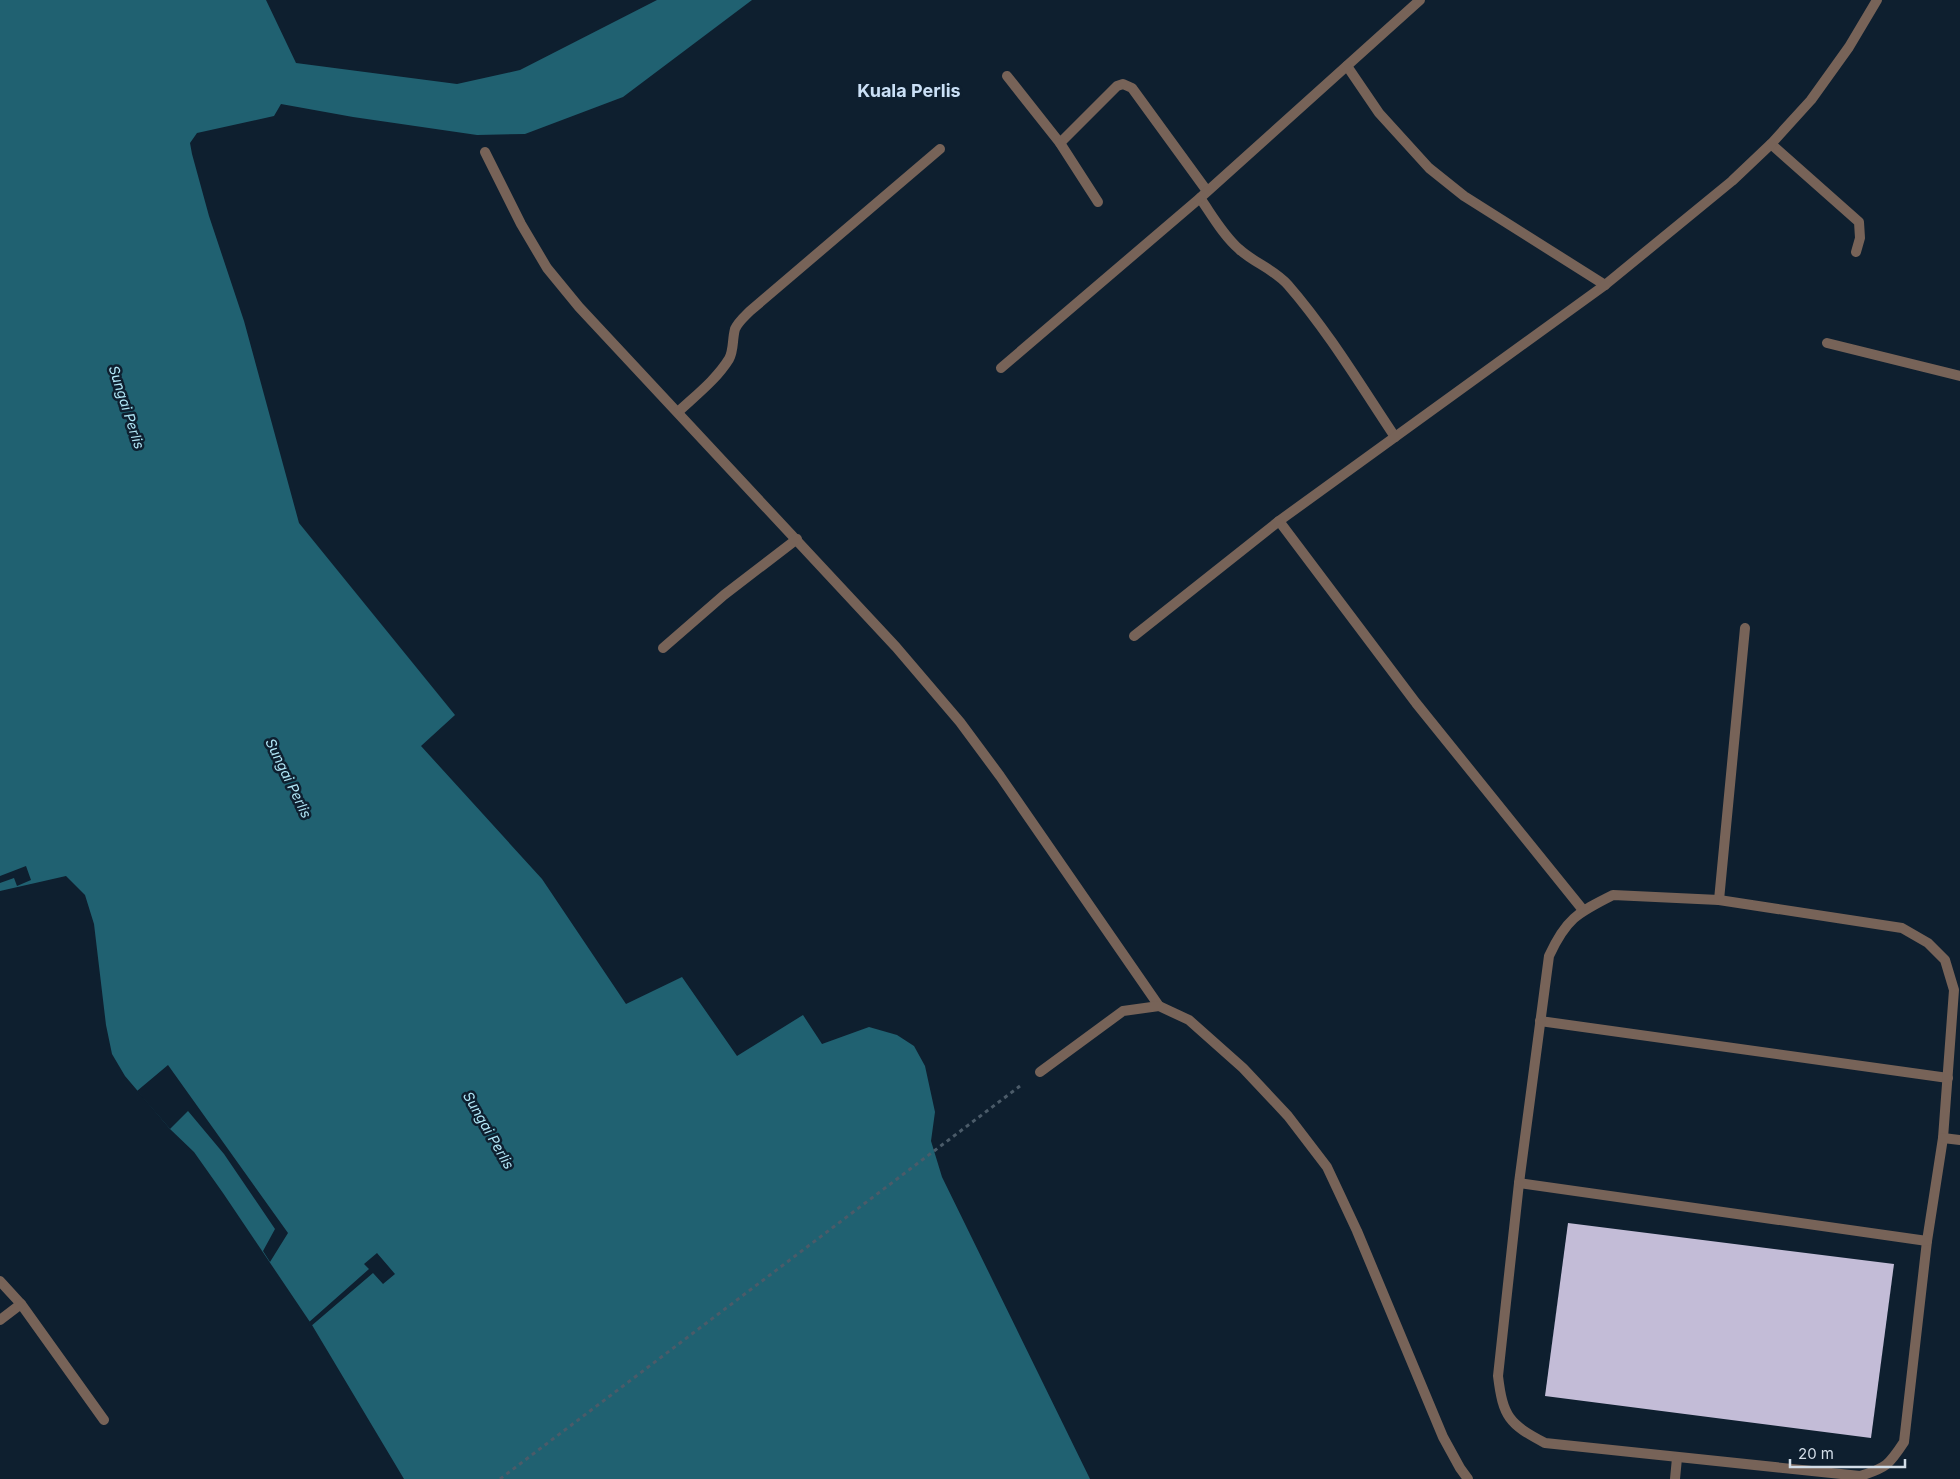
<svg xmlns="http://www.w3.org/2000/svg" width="1960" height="1479" font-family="Inter,sans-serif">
<rect width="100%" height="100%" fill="#0e1f2f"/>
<polygon fill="#206171" points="0,0 266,0 296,63 457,84 520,70 657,0 752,0 623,97 525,134 477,135 353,117 281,104 274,116 197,133 190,143 192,154 209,216 244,321 299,523 455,715 421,746 542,879 626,1004 682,977 737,1056 803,1015 822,1044 869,1027 897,1035 914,1046 925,1066 935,1112 931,1141 942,1177 1090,1479 404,1479 312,1325 223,1193 194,1152 170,1129 125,1076 112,1054 106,1025 94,924 85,895 66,876 0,891"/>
<g fill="#0e1f2f">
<polygon points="26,866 31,880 17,886 14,878 0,883 0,876"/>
<polygon points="168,1065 288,1233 270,1262 263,1251 275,1229 224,1154 188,1111 170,1129 137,1091"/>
<polygon points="377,1253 395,1274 383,1284 373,1273 310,1327 308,1323 369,1269 364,1264"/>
</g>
<polygon fill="#c3bcd7" points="1568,1223 1894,1264 1871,1438 1545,1396"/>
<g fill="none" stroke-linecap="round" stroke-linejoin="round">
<polyline stroke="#4b5b69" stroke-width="3" stroke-dasharray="4 4" stroke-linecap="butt" points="500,1479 1020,1086"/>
<g stroke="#776358" stroke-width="10">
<polyline points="1719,900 1745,628"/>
<polyline points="1540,1021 1948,1078"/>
</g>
<g stroke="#776358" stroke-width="10">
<polyline points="1347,66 1379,113 1429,168 1464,196 1605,285"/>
<polyline points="1007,76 1060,143 1117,86 1123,84 1132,88 1207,191"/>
<polyline points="1060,143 1098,202"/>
<polyline points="1771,144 1859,222 1860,238 1856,252"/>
<polyline points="485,152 521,224 547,268 579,307 896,647 960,722 1000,776 1159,1006"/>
<path d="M1200,198c12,17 23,37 39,51 15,14 35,20 49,36 40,46 73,101 107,152"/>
<polyline points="1827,343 1960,376"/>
<polyline points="1001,368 1200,198 1420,0"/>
<path d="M678,412c17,-16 38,-32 51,-53 5,-9 3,-19 6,-30 3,-7 9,-12 15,-18l190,-162"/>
<polyline points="1279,521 1416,703 1583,910"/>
<polyline points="1134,636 1279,521 1605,285 1732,181 1771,144 1811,100 1849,47 1877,0"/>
<polyline points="663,648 724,595 797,539"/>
<path d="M1613,895l106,5 183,28 26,15 17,17 9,30 -11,148 -16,103 -23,201c-15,23 -18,26 -44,34l-315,-33c-36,-19 -42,-26 -47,-67l21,-193 30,-227c17,-37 28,-43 64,-61z"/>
<polyline points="1040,1072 1123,1011 1159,1006 1189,1020 1243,1068 1288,1116 1327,1167 1357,1231 1443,1437 1460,1468 1468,1479"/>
<polyline points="1943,1138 1960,1140"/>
<polyline points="1519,1183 1927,1241"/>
<polyline points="0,1281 21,1304 104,1420"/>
<polyline points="0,1320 21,1304"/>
<polyline points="1675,1479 1677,1458"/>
</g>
</g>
<g text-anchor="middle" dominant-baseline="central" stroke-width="5" stroke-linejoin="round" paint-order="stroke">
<g font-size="14" font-style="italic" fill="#b2e8f8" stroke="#0e1f2f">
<text transform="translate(127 407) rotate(72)">Sungai Perlis</text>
<text transform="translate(289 778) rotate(64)">Sungai Perlis</text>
<text transform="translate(489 1130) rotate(60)">Sungai Perlis</text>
</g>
<g font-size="18" font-weight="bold" fill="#cae0f6" stroke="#0e1f2f">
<text x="909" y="90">Kuala Perlis</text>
</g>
</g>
<path d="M1790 1459v8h115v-8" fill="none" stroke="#d2dde8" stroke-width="2.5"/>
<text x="1798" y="1459" font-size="15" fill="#d2dde8" stroke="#0e1f2f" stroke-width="4" paint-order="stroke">20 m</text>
</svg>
